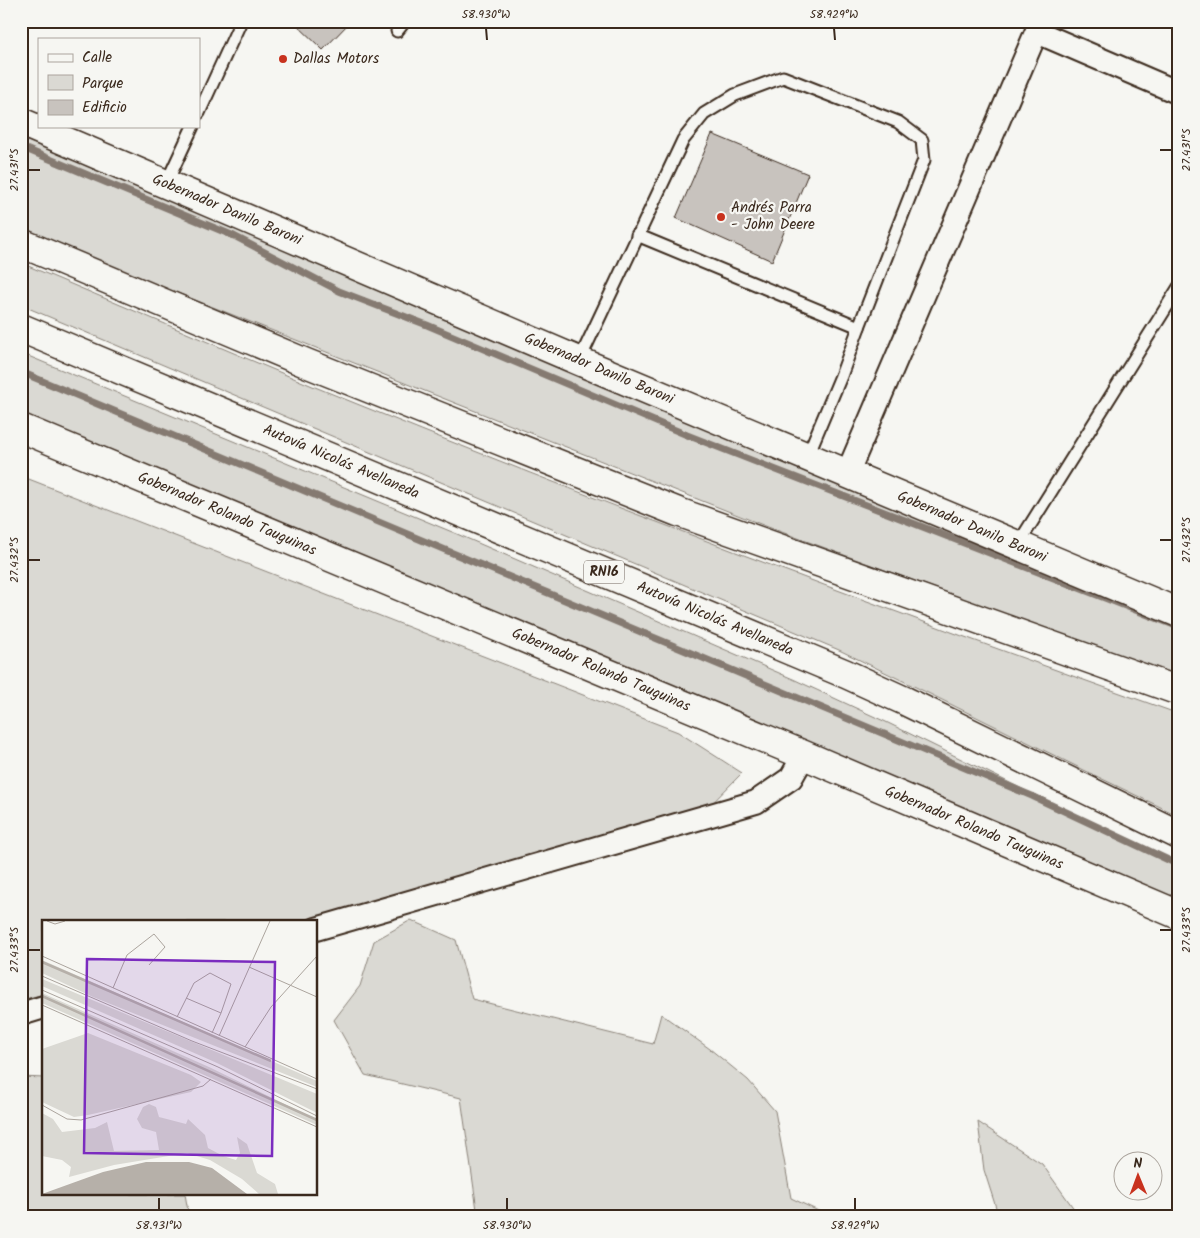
<svg xmlns="http://www.w3.org/2000/svg" width="1200" height="1238" font-family="Kalam,sans-serif">
<rect width="100%" height="100%" fill="#f6f6f2"/>
<filter id="ink" filterUnits="userSpaceOnUse"><feTurbulence type="fractalNoise" baseFrequency=".02" numOctaves="2"/><feDisplacementMap in="SourceGraphic" scale="10" xChannelSelector="R" yChannelSelector="G"/><feConvolveMatrix kernelMatrix="1 2 1 2 8 2 1 2 1" color-interpolation-filters="sRGB"/></filter>
<g filter="url(#ink)">
<g fill="#dad9d3" stroke="#8a8278">
<polygon points="21,138 1179,625 1179,678 768,527 21,231"/>
<path d="M21,263c98,41 195,83 294,124 284,116 574,224 864,327v102c-114,-54 -226,-112 -340,-166l-818,-345z"/>
<polygon points="21,353 457,534 793,679 886,722 1179,866 1179,903 21,416"/>
<polygon points="21,476 678,732 742,773 678,838 329,914 302,922 44,922 44,994 21,1000"/>
<polygon points="411,920 456,940 472,999 653,1044 661,1014 710,1049 748,1080 775,1111 791,1198 831,1217 457,1217 477,1210 461,1098 365,1075 334,1020 360,986 374,941"/>
<polygon points="21,1077 44,1078 44,1194 185,1194 189,1217 21,1217"/>
<polygon points="978,1122 1042,1164 1077,1213 1077,1217 999,1217 984,1170"/>
</g>
<g fill="none" stroke-linecap="round" stroke-linejoin="round">
<g stroke="#857a71" stroke-width="7">
<polyline points="21,147 234,236 339,291 427,325 687,435 1179,627"/>
<polyline points="21,372 1032,796 1179,865"/>
</g>
</g>
<g fill="#c8c3be" stroke="#3b2a1e">
<polygon points="293,21 351,21 323,50"/>
<polygon points="712,134 808,174 772,261 676,218"/>
</g>
<g fill="none" stroke-linecap="round" stroke-linejoin="round">
<defs>
<g id="lane">
<polyline points="397,31 405,21"/>
<polyline points="199,113 241,21"/>
<polyline points="166,184 193,126"/>
<polyline points="637,235 859,327 841,376 807,457"/>
<polyline points="579,361 683,140 704,114 735,95 783,77 898,122 922,140 924,160 859,327"/>
<polyline points="1017,546 1179,287"/>
</g>
<g id="street">
<polyline points="1037,32 1179,93"/>
<polyline points="847,474 1041,21"/>
<polyline points="316,929 756,802 791,778 804,755"/>
<polyline points="21,1014 44,1007"/>
</g>
<g id="secondary">
<polyline points="21,122 579,361 1179,613"/>
<polyline points="21,428 804,755 1179,915"/>
</g>
<g id="highway">
<polyline points="21,243 306,363 678,512 1179,691"/>
<polyline points="21,328 846,674 905,701 1179,835"/>
</g>
</defs>
<use href="#lane" stroke="#3b2a1e" stroke-width="15"/>
<use href="#street" stroke="#3b2a1e" stroke-width="26"/>
<use href="#secondary" stroke="#3b2a1e" stroke-width="31"/>
<use href="#highway" stroke="#3b2a1e" stroke-width="31"/>
<use href="#lane" stroke="#f6f6f2" stroke-width="11"/>
<use href="#street" stroke="#f6f6f2" stroke-width="22"/>
<use href="#secondary" stroke="#f6f6f2" stroke-width="28"/>
<use href="#highway" stroke="#f6f6f2" stroke-width="28"/>
</g>
</g>
<path fill="none" stroke="#3b2a1e" stroke-width="2" d="M486,28l1,12M834,28l1,12M1160,150h12M28,170h12M1160,540h12M28,560h12M1160,930h12M28,950h12M159,1198v12M507,1198v12M855,1198v12"/>
<g fill="#c8321e" stroke="#f6f6f2" stroke-width="2">
<circle cx="283" cy="59" r="5"/>
<circle cx="721" cy="217" r="5"/>
</g>
<g text-anchor="middle" dominant-baseline="central" stroke-width="4.5" stroke-linejoin="round" paint-order="stroke">
<rect fill="#f6f6f2" stroke="#73675e" stroke-width="1" x="584" y="560.5" width="40" height="23" rx="4"/>
<g font-size="14" font-weight="bold" fill="#3b2a1e">
<text x="604" y="572">RN16</text>
</g>
<g font-size="15" fill="#3b2a1e" stroke="#f6f6f2" text-anchor="start">
<text x="293" y="59">Dallas Motors</text>
<text x="731" y="208">Andrés Parra<tspan x="731" dy="17">- John Deere</tspan></text>
</g>
<g font-size="15" fill="#3b2a1e" stroke="#f6f6f2">
<text transform="translate(227 210) rotate(23)">Gobernador Danilo Baroni</text>
<text transform="translate(599 369) rotate(23)">Gobernador Danilo Baroni</text>
<text transform="translate(341 462) rotate(23)">Autovía Nicolás Avellaneda</text>
<text transform="translate(227 514) rotate(23)">Gobernador Rolando Tauguinas</text>
<text transform="translate(972 527) rotate(23)">Gobernador Danilo Baroni</text>
<text transform="translate(715 619) rotate(23)">Autovía Nicolás Avellaneda</text>
<text transform="translate(601 670) rotate(23)">Gobernador Rolando Tauguinas</text>
<text transform="translate(974 828) rotate(23)">Gobernador Rolando Tauguinas</text>
</g>
</g>
<g transform="translate(42 920)">
<rect width="275" height="275" fill="#f6f6f2"/>
<path d="M0,40l275,121v6l-224,-90 -51,-24zM0,59l275,115v19l-100,-50 -175,-77zM0,73l167,74 108,53v5l-275,-122zM46,113l103,42 10,7 -10,10 -103,23 -14,2 -32,-15v-53zM107,184l7,3 3,10 27,7 2,-5 17,16 3,13 15,8 13,4 4,-7 -3,-16 10,7 10,29 18,11 3,10h-19l-17,-15 -32,-19 -23,-7 -73,12 -45,12 2,-10 -9,-7 -20,-4v-43l11,6 9,13 33,-4 12,-6 7,29 45,-1 -3,-18 -14,-4 -5,-9 6,-12z" fill="#dad9d3"/>
<path d="M104,242h43l23,6 35,26h-205l61,-22z" fill="#b6b0a9"/>
<path fill="none" stroke="#b6b0a9" stroke-width="2.5" d="M0,42l229,99M0,76l275,124"/>
<path fill="none" stroke="#aba49d" stroke-width="1" d="M5,1l8,3 10,-3M0,36l275,123M207,47l68,30M0,56l150,65 125,48M71,68l14,-33 27,-21 11,13 -16,18M0,70l176,77 99,49M144,78l35,15 -9,20M0,85l275,122M135,97l17,-34 16,-10 21,11 -10,29M177,116l51,-115M203,127l26,-40 46,-51M0,185l25,14 14,1 122,-34 8,-7"/>
<path fill="#7b2cbf" fill-opacity="0.15" stroke="#7b2cbf" stroke-width="2.5" d="M45,39l188,3 -3,194 -188,-3z"/>
<rect width="275" height="275" fill="none" stroke="#3b2a1e" stroke-width="2.5"/>
</g>
<rect width="1200" height="1238" fill="none" stroke="#f6f6f2" stroke-width="55"/>
<rect x="38" y="38" width="162" height="90" fill="#f6f6f2" stroke="#aba49d"/>
<rect x="48" y="54" width="25" height="8" fill="#f6f6f2" stroke="#aba49d"/>
<text x="82" y="62" font-size="15" fill="#3b2a1e">Calle</text>
<rect x="48" y="75" width="25" height="15" fill="#dad9d3" stroke="#aba49d"/>
<text x="82" y="88" font-size="15" fill="#3b2a1e">Parque</text>
<rect x="48" y="100" width="25" height="15" fill="#c8c3be" stroke="#aba49d"/>
<text x="82" y="112" font-size="15" fill="#3b2a1e">Edificio</text>
<g transform="translate(1138 1176) rotate(359)"><circle r="24" fill="#f6f6f2" stroke="#aba49d"/>
<path d="M0-4L9 19L0 12L-9 19Z" fill="#c8321e"/>
<text y="-8" font-size="14" font-weight="bold" text-anchor="middle" fill="#3b2a1e">N</text>
</g>
<rect x="28" y="28" width="1144" height="1182" fill="none" stroke="#3b2a1e" stroke-width="2"/>
<g font-size="12" text-anchor="middle" fill="#3b2a1e">
<text x="486" y="18">58.930°W</text>
<text x="834" y="18">58.929°W</text>
<text transform="translate(1186 150) rotate(-90)" y="4">27.431°S</text>
<text transform="translate(14 170) rotate(-90)" y="4">27.431°S</text>
<text transform="translate(1186 540) rotate(-90)" y="4">27.432°S</text>
<text transform="translate(14 560) rotate(-90)" y="4">27.432°S</text>
<text transform="translate(1186 930) rotate(-90)" y="4">27.433°S</text>
<text transform="translate(14 950) rotate(-90)" y="4">27.433°S</text>
<text x="159" y="1229">58.931°W</text>
<text x="507" y="1229">58.930°W</text>
<text x="855" y="1229">58.929°W</text>
</g>
</svg>
